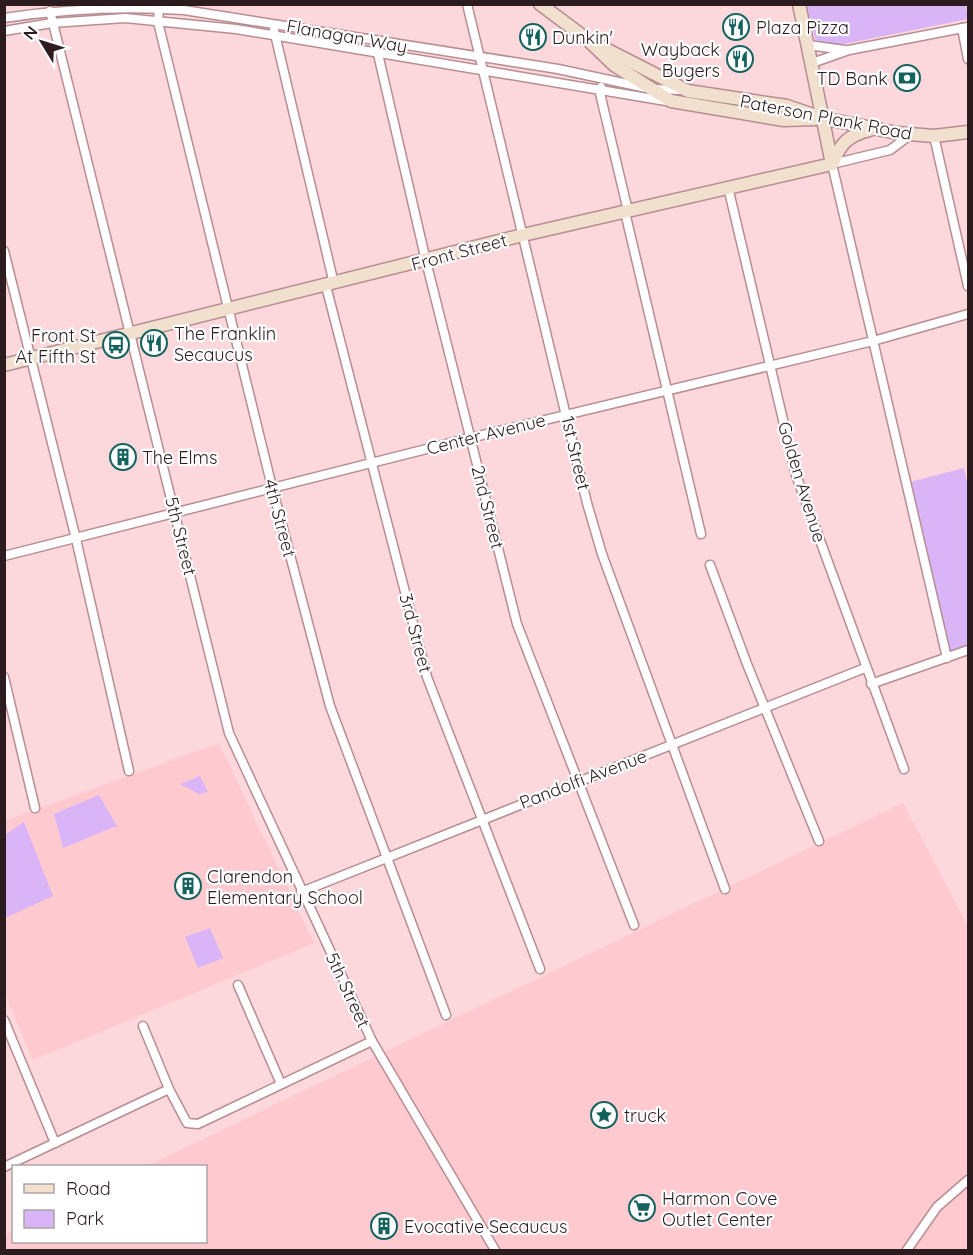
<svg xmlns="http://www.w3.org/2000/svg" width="973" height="1255" font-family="Quicksand,sans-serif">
<rect width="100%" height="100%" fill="#fcd7db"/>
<g fill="#ffc9d0">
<polygon points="219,743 314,943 33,1060 5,994 4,821"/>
<polygon points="903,803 968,926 968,1250 5,1250 4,1235 13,1231 14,1242 206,1242 206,1166 147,1166"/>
</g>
<g fill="#d9b5f7">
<polygon points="806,5 966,5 968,19 834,46 816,42"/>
<polygon points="964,468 968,487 968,647 949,654 906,483"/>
<polygon points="200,776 208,792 199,794 180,784"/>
<polygon points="99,795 118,828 114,827 63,848 54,814"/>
<polygon points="24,822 53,896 5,918 5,835"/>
<polygon points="210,928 223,958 198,968 185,937"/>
</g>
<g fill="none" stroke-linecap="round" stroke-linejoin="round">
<defs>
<g id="street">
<polyline points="467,4 587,503 602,554 725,889"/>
<polyline points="159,8 158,22 272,487 330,706 446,1015"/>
<polyline points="50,11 229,733 372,1041 495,1250"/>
<path d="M4,18c61,-9 118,-12 180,-8l374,59 93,20 32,1"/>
<polyline points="962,28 968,59"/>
<polyline points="274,30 334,284"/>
<polyline points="4,31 52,23 125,18 236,29 666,101"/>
<polyline points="379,42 378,54 426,261 517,624 634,925"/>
<polyline points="808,45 845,50"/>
<polyline points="812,63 849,50 968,27"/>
<polyline points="601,87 599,89 628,211"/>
<polyline points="910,135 890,150 832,164 947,658"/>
<polyline points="934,136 968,286"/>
<polyline points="728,187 796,475 904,769"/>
<polyline points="625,212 701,534"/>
<polyline points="4,251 76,539 129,771"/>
<polyline points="326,286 427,677 540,969"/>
<polyline points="4,556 470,438 873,341 968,314"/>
<polyline points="710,565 747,664 819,841"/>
<polyline points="4,677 35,808"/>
<polyline points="871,684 968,650"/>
<polyline points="301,892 865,668"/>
<polyline points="238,985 281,1084"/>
<polyline points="4,1020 55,1143"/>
<polyline points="143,1026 169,1089 187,1123 198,1124 372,1041"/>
<polyline points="4,1167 169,1089"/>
<polyline points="907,1250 937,1207 968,1180"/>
</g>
<g id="secondary">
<polyline points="540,4 588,40 614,65 671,101 784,120 815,119"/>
<polyline points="799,4 832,164"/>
<polyline points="588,40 688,91 787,106 822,118 897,133 934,136 968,132"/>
<path d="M833,163c7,-20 16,-28 37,-33"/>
<polyline points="4,365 523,235 832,164"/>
</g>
</defs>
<use href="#street" stroke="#b78d92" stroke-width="11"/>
<use href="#secondary" stroke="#b78d92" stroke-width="15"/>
<use href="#street" stroke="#fff" stroke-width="8"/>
<use href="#secondary" stroke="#f1e0cd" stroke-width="12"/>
</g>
<defs>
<symbol id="restaurant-ring" viewBox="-11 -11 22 22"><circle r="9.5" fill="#fff" stroke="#14625e" stroke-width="1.5"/><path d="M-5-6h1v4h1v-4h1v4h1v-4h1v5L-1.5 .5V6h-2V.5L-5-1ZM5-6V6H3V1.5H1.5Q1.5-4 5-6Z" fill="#14625e"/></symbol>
<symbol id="bank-ring" viewBox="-11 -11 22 22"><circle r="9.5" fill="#fff" stroke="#14625e" stroke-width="1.5"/><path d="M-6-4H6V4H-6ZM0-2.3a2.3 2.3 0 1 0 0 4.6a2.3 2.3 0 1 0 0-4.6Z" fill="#14625e"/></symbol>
<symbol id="bus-ring" viewBox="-11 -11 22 22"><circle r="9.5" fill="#fff" stroke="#14625e" stroke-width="1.5"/><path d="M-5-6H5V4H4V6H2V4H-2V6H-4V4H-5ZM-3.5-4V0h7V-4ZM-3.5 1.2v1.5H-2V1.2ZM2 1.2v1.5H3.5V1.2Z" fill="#14625e"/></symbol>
<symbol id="building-ring" viewBox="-11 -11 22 22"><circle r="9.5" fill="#fff" stroke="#14625e" stroke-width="1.5"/><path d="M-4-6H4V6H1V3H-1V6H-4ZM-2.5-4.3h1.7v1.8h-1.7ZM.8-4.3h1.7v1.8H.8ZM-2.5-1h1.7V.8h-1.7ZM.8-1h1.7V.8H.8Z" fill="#14625e"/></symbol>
<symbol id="sight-ring" viewBox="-11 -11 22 22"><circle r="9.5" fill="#fff" stroke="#14625e" stroke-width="1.5"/><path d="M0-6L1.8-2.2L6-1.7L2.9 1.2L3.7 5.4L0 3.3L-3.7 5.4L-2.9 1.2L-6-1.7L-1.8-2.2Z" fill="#14625e"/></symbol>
<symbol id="supermarket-ring" viewBox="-11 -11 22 22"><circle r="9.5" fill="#fff" stroke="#14625e" stroke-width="1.5"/><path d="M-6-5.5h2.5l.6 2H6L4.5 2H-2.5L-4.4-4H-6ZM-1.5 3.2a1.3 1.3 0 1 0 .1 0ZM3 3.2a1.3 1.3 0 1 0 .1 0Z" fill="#14625e"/></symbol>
</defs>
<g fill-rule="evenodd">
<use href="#restaurant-ring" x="721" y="12" width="30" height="30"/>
<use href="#restaurant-ring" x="518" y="22" width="30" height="30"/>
<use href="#restaurant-ring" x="725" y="44" width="30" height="30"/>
<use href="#bank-ring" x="892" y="63" width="30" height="30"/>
<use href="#restaurant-ring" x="139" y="328" width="30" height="30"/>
<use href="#bus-ring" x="101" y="330" width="30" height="30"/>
<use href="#building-ring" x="108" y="442" width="30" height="30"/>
<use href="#building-ring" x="173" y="871" width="30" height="30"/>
<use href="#sight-ring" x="589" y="1100" width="30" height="30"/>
<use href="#supermarket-ring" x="627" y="1193" width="30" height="30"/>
<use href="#building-ring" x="369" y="1211" width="30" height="30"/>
</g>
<g text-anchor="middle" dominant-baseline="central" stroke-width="4.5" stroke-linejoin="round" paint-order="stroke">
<g font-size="18" fill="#2d1c1f" stroke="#fff" text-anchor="start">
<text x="756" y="27">Plaza Pizza</text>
<text x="552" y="37">Dunkin'</text>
<text x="720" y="49" text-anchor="end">Wayback<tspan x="720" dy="21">Bugers</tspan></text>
<text x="888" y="78" text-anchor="end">TD Bank</text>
<text x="174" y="333">The Franklin<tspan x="174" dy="21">Secaucus</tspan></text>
<text x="96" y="335" text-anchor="end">Front St<tspan x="96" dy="21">At Fifth St</tspan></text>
<text x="142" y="457">The Elms</text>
<text x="207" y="876">Clarendon<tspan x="207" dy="21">Elementary School</tspan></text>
<text x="624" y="1115">truck</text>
<text x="662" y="1198">Harmon Cove<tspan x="662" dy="21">Outlet Center</tspan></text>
<text x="404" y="1226">Evocative Secaucus</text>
</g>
<g font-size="18" fill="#2d1c1f" stroke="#fff">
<text transform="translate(347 36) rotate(10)">Flanagan Way</text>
<text transform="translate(826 117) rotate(11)">Paterson Plank Road</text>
<text transform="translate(459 252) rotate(-15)">Front Street</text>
<text transform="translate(486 434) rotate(-14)">Center Avenue</text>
<text transform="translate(576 453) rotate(77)">1st Street</text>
<text transform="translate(802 482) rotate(73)">Golden Avenue</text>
<text transform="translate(488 507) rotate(76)">2nd Street</text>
<text transform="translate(280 518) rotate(75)">4th Street</text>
<text transform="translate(181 536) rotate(76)">5th Street</text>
<text transform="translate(416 633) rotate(75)">3rd Street</text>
<text transform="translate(583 779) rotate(-21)">Pandolfi Avenue</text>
<text transform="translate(348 990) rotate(65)">5th Street</text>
</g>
</g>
<rect width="973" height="1255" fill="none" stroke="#2d1c1f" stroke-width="12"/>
<rect x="12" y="1165" width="195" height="78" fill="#ffffff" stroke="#aba4a5" stroke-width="1.5"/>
<rect x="24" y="1184" width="30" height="9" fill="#f1e0cd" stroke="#aba4a5" stroke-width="1.5"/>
<text x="66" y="1195" font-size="18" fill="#2d1c1f">Road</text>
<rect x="24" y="1210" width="30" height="18" fill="#d9b5f7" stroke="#aba4a5" stroke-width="1.5"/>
<text x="66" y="1225" font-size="18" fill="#2d1c1f">Park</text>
<g transform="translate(42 42) rotate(308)" stroke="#ffffff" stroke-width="4.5" paint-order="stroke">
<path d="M0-4.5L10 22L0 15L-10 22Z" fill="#2d1c1f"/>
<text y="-9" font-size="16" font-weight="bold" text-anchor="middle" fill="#2d1c1f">N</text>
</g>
</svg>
